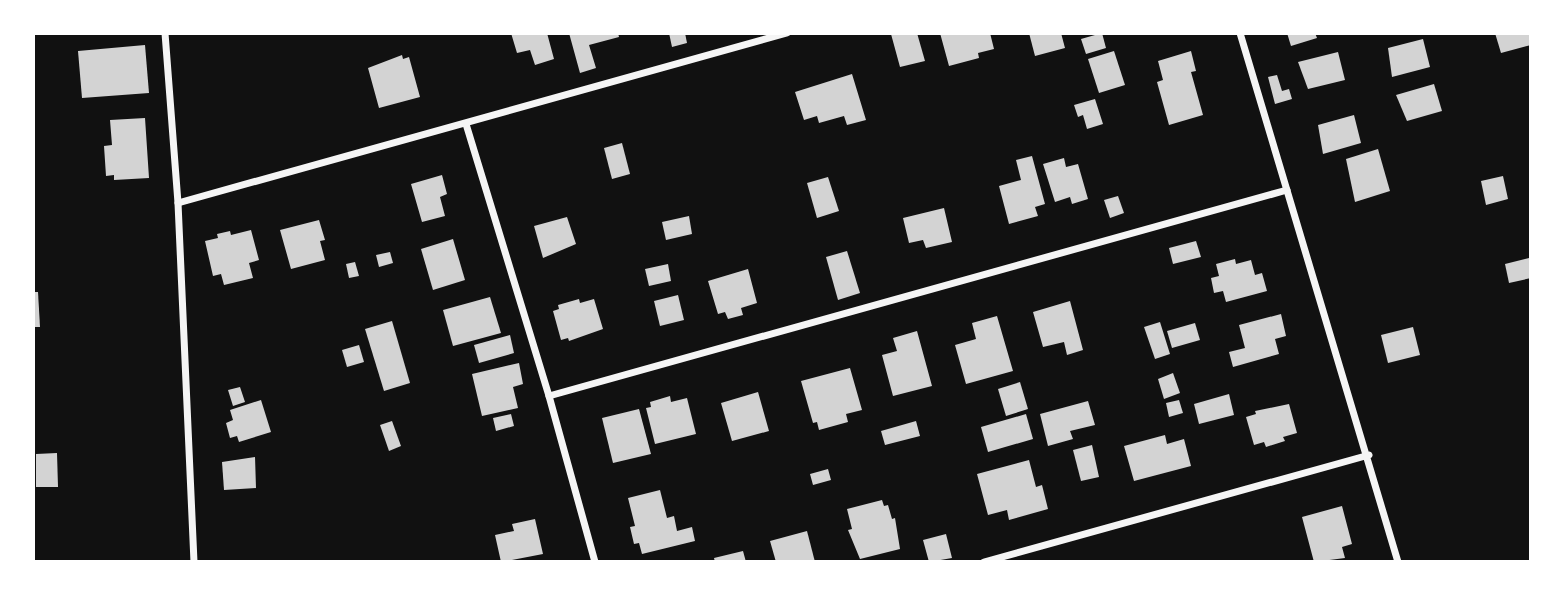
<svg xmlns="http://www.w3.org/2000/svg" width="1564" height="595" font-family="Overpass,sans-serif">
<rect width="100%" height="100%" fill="#111"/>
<g fill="#d3d3d3">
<polygon points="511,33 547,33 554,59 535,65 530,50 517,53"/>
<polygon points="569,33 618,33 619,37 589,45 596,68 580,73"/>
<polygon points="669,33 685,33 687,43 672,47"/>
<polygon points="917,33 925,61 900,67 891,34"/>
<polygon points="940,33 990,33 994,49 978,53 979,58 949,66"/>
<polygon points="1029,33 1061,33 1065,48 1035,56"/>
<polygon points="1102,33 1106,48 1086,54 1081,39"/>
<polygon points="1287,33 1315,33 1317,38 1291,46"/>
<polygon points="1495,33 1531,33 1531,45 1501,53"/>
<polygon points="1423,39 1430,67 1392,77 1388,48"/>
<polygon points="145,45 149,93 82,98 78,51"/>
<polygon points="1114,51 1125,85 1099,93 1088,59"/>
<polygon points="1191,51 1196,71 1191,72 1203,115 1169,125 1157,82 1163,80 1158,61"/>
<polygon points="1338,52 1345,80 1308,89 1298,62"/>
<polygon points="402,55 403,59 409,57 420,97 379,108 368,68"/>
<polygon points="852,74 866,120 847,125 844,116 819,123 817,116 804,120 795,92"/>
<polygon points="1277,75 1282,91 1289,89 1292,99 1275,104 1268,77"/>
<polygon points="1434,84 1442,111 1407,121 1396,95"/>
<polygon points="1095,99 1103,124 1087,129 1083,115 1078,117 1074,105"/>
<polygon points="1354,115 1361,143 1323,154 1318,125"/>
<polygon points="145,118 149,178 114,180 114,175 106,176 104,146 112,145 110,120"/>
<polygon points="622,143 630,174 612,179 604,148"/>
<polygon points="1378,149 1390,191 1355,202 1346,159"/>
<polygon points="1032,156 1045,204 1035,207 1038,216 1009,224 999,186 1021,180 1016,160"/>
<polygon points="1064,158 1066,167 1078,164 1088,199 1072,204 1070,197 1055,202 1043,164"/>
<polygon points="442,175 447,194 440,197 445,216 422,222 411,184"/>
<polygon points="1503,176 1508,199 1486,205 1481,181"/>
<polygon points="828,177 839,211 817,218 807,183"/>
<polygon points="1118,196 1124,213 1110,218 1104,200"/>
<polygon points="944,208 952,242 926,248 923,240 909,243 903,218"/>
<polygon points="689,216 692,234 666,240 662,222"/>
<polygon points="567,217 576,244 543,258 534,226"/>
<polygon points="319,220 325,240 320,241 325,260 291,269 280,230"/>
<polygon points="251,230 259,260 249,263 253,278 224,285 221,274 213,276 205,241 218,238 217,234 230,231 231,235"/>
<polygon points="453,239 465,280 433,290 421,249"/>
<polygon points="1196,241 1201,257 1173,264 1169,248"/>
<polygon points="847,251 860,293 838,300 826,257"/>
<polygon points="390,252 393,263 379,267 376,255"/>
<polygon points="1529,258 1531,278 1509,283 1505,264"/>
<polygon points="1235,259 1236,264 1251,260 1255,275 1262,273 1267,291 1226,302 1223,291 1214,293 1211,278 1219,276 1216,264"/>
<polygon points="355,262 359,276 349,278 346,264"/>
<polygon points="668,264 671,281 649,286 645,269"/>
<polygon points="748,269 757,303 741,308 743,315 728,319 725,312 718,314 708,281"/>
<polygon points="33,292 38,292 40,327 33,327"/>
<polygon points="678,295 684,320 660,326 654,301"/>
<polygon points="490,297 501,333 453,346 443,310"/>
<polygon points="579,299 580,303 594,299 603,329 569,341 568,338 561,340 553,311 559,309 558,305"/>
<polygon points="1070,301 1083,350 1067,355 1064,342 1043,347 1033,312"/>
<polygon points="1281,314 1286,336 1275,339 1279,354 1233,367 1229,352 1245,348 1239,325"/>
<polygon points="997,316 1013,371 966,384 955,345 976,339 972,323"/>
<polygon points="392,321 410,383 384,391 365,329"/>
<polygon points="1160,322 1170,354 1155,359 1144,327"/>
<polygon points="1195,323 1200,340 1172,348 1167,331"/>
<polygon points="1413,327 1420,355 1388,363 1381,335"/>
<polygon points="917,331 932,386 893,396 882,355 897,351 893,338"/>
<polygon points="510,335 514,353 479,363 474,345"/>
<polygon points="359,345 364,362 347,367 342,350"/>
<polygon points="519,363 523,384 513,387 518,408 482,416 472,374"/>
<polygon points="850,368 862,410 846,414 848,422 819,430 817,422 813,423 801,381"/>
<polygon points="1173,373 1180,393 1164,399 1158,379"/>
<polygon points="1020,382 1028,409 1006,416 998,389"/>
<polygon points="240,387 245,402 233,406 228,390"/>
<polygon points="758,392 769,431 732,441 721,403"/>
<polygon points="1229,394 1234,415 1199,424 1194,404"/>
<polygon points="670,396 671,402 687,398 696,434 655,444 646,408 651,407 650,402"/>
<polygon points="261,400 271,432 239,442 237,436 230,438 226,423 233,420 230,410"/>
<polygon points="1179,400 1183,413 1169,417 1166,403"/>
<polygon points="1088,401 1095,425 1070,431 1073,439 1048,446 1040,414"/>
<polygon points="1289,404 1297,433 1283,437 1285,441 1266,447 1264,442 1254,445 1246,417 1256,414 1255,411"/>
<polygon points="639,409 651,454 613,463 602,418"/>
<polygon points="511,414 514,426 496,431 493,418"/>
<polygon points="1026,414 1033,439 988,452 981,427"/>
<polygon points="392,421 401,446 389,451 380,425"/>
<polygon points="916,421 920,436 885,445 881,431"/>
<polygon points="1165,435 1167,444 1184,439 1191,466 1134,481 1124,446"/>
<polygon points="1092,445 1099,477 1081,481 1073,450"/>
<polygon points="57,453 58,487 36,487 36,454"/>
<polygon points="255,457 256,488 224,490 222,462"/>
<polygon points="1029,460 1036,487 1042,485 1048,509 1009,520 1007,510 988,515 977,474"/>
<polygon points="828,469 831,480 813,485 810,474"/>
<polygon points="660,490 667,518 674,516 677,531 692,527 695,541 642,554 639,543 634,544 630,527 635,526 628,498"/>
<polygon points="882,500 884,506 888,505 892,519 895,518 900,549 860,559 848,530 852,529 847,509"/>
<polygon points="1342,506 1352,544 1342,547 1345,558 1314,562 1302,517"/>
<polygon points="535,519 543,554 501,562 495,535 514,531 512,524"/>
<polygon points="807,531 815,562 776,562 770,541"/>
<polygon points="946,534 952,558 929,562 923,540"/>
<polygon points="743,551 746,562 715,562 714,558"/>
</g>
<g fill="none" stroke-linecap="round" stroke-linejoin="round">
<g stroke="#f5f5f5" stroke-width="7">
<polyline points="165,33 178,203 194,562"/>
<polyline points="1240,33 1398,562"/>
<polyline points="466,124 549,396 595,562"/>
<polyline points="178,203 787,33"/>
<polyline points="549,396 1287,190"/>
<polyline points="984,562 1369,455"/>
</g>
</g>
<rect width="1564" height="595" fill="none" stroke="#ffffff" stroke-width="70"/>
</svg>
